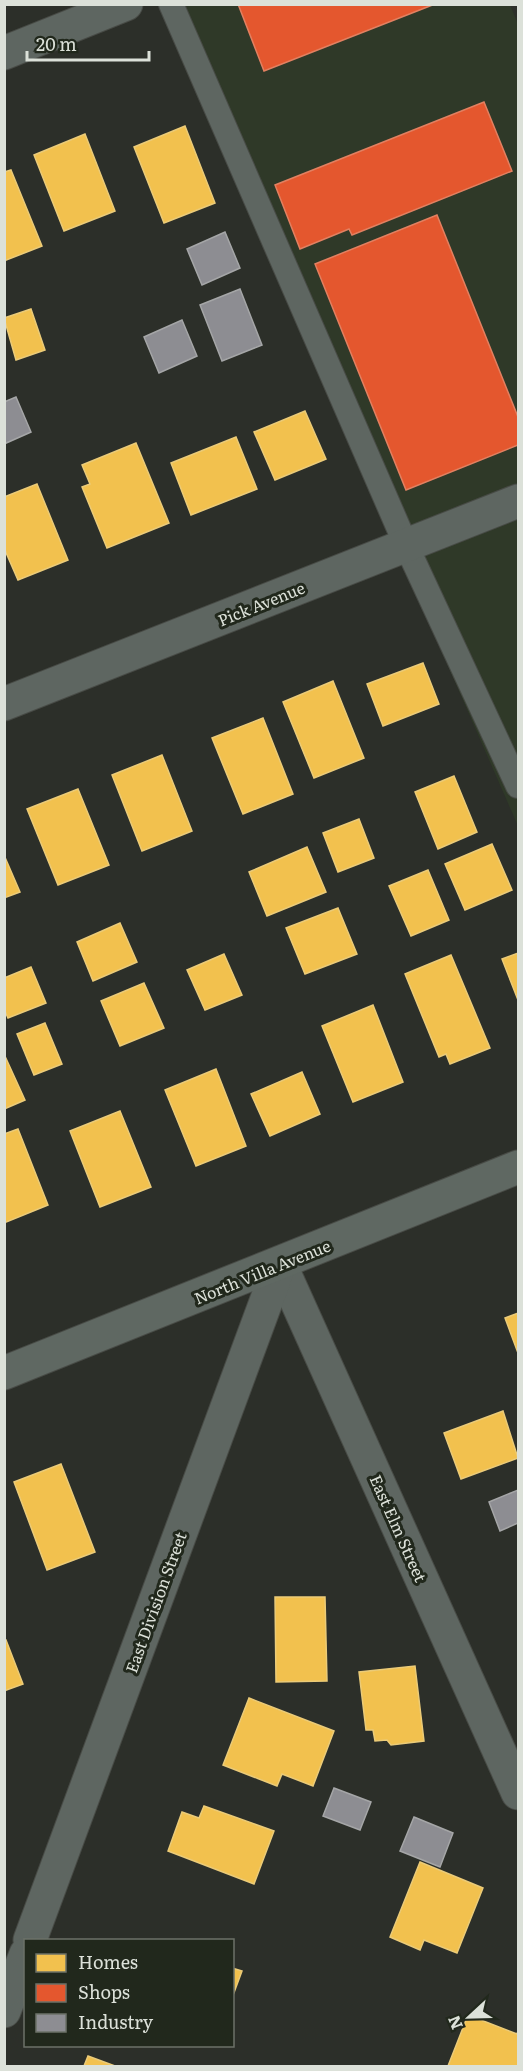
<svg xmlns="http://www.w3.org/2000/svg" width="523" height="2071" font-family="Literata,serif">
<rect width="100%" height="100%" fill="#2c2f29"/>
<polygon fill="#2f3928" points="159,5 510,5 518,24 518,826"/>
<g fill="#f2c14e" stroke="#ebcb78" stroke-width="1.5">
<polygon points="185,126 215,203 164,223 134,147"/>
<polygon points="85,134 115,211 64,231 34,155"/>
<polygon points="11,170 42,246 4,261 4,172"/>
<polygon points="31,309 45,350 16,360 4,318"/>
<polygon points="305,411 326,459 275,480 254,432"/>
<polygon points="236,437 257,489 191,515 171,463"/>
<polygon points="136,443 169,523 107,548 82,487 90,484 82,465"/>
<polygon points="37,484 68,560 18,580 4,548 4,497"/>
<polygon points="423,663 439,704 383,726 367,684"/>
<polygon points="333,681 364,758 314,778 283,702"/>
<polygon points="263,718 293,794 243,814 212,738"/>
<polygon points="162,755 192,831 142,851 112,775"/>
<polygon points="454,776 477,832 438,849 415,792"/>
<polygon points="78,789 109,865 58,885 27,809"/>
<polygon points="359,819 374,858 338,872 323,833"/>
<polygon points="492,844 512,890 465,910 445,864"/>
<polygon points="307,847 326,892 267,916 249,872"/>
<polygon points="4,855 20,892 4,898"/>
<polygon points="428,870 449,920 411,936 389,886"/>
<polygon points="338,908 357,954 305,974 286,928"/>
<polygon points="120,923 137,962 93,981 77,942"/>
<polygon points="518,953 518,1000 502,959"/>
<polygon points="224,954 242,995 205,1010 187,970"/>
<polygon points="451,955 490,1048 450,1064 446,1054 439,1057 405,974"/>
<polygon points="31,967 46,1003 8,1018 4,1009 4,978"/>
<polygon points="144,983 164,1028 120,1046 101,1001"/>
<polygon points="373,1005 403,1082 353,1102 322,1026"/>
<polygon points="45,1023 62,1064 34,1075 17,1034"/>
<polygon points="4,1054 25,1100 4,1109"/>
<polygon points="216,1069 246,1146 196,1166 165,1090"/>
<polygon points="302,1072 320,1114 270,1136 251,1094"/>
<polygon points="120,1111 151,1187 100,1207 70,1131"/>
<polygon points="18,1129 48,1205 4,1223 4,1134"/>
<polygon points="518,1313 518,1353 505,1318"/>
<polygon points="503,1411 518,1458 461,1479 444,1433"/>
<polygon points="61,1464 95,1552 47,1570 14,1482"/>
<polygon points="275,1597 325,1597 327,1681 276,1682"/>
<polygon points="6,1640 23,1684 4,1691 4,1641"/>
<polygon points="415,1666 424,1741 391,1745 387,1740 375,1741 373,1730 366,1730 359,1672"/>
<polygon points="249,1698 334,1731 313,1786 282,1774 277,1786 223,1765"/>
<polygon points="204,1806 274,1831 254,1884 168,1851 182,1812 199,1818"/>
<polygon points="420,1862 483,1888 457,1953 424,1940 420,1950 390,1937"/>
<polygon points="232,1968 242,1971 232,1998"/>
<polygon points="468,2015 517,2034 518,2031 518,2066 448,2066"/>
<polygon points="88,2056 115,2066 84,2066"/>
</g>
<g fill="#e4572e" stroke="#e28061" stroke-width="1.5">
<polygon points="238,4 435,4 264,71"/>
<polygon points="484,102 512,171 352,235 349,229 300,249 275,185"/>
<polygon points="437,215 518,417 518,445 406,490 315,264"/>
</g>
<g fill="#8d8d92" stroke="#a5a6a7" stroke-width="1.5">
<polygon points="225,232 240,268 202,285 187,249"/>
<polygon points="240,289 262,345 222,361 200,305"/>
<polygon points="182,320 197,356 159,373 144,337"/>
<polygon points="16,397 31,432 4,444 4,402"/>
<polygon points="518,1490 518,1523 500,1531 489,1502"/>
<polygon points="334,1788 371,1802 360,1830 323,1816"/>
<polygon points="414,1817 453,1833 440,1867 400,1851"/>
</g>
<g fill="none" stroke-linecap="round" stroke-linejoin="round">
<defs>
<polyline id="lane" points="171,4 406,545 518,786"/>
<g id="street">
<polyline points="4,53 126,4"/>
<polyline points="4,704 518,501"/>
<polyline points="280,1264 518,1793"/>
<polyline points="30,1940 280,1264"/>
<polyline points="4,2011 26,1954"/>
</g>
<polyline id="secondary" points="4,1373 518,1167"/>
</defs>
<use href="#lane" stroke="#484b46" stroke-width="26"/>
<use href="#street" stroke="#484b46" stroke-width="35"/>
<use href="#secondary" stroke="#484b46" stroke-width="35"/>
<use href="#lane" stroke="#5e6661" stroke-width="24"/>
<use href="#street" stroke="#5e6661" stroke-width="33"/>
<use href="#secondary" stroke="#5f6862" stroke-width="33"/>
</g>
<g text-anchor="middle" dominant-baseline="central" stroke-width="6" stroke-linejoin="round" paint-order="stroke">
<g font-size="16" fill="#dce1d9" stroke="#21281c">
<text transform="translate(261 603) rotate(-22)">Pick Avenue</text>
<text transform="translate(262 1271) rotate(-22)">North Villa Avenue</text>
<text transform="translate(399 1528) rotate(66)">East Elm Street</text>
<text transform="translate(155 1602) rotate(-70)">East Division Street</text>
</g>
</g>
<rect width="523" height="2071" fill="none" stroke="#dce1d9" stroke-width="12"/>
<rect x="24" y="1939" width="210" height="108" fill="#21281c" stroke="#6c7268" stroke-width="1.5"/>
<rect x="36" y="1954" width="30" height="18" fill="#f2c14e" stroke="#6c7268" stroke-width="1.5"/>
<text x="78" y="1969" font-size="18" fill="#dce1d9">Homes</text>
<rect x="36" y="1984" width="30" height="18" fill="#e4572e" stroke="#6c7268" stroke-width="1.5"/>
<text x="78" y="1999" font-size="18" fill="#dce1d9">Shops</text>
<rect x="36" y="2014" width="30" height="18" fill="#8d8d92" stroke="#6c7268" stroke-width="1.5"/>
<text x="78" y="2029" font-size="18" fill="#dce1d9">Industry</text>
<g transform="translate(469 2017) rotate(248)" stroke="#21281c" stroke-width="4.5" paint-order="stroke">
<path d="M0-4.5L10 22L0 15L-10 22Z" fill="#dce1d9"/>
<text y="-9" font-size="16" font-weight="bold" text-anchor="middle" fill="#dce1d9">N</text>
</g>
<path d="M27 51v9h122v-9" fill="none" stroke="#dce1d9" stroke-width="3"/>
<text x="36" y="51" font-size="18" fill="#dce1d9" stroke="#21281c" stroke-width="4.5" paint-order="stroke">20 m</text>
</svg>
